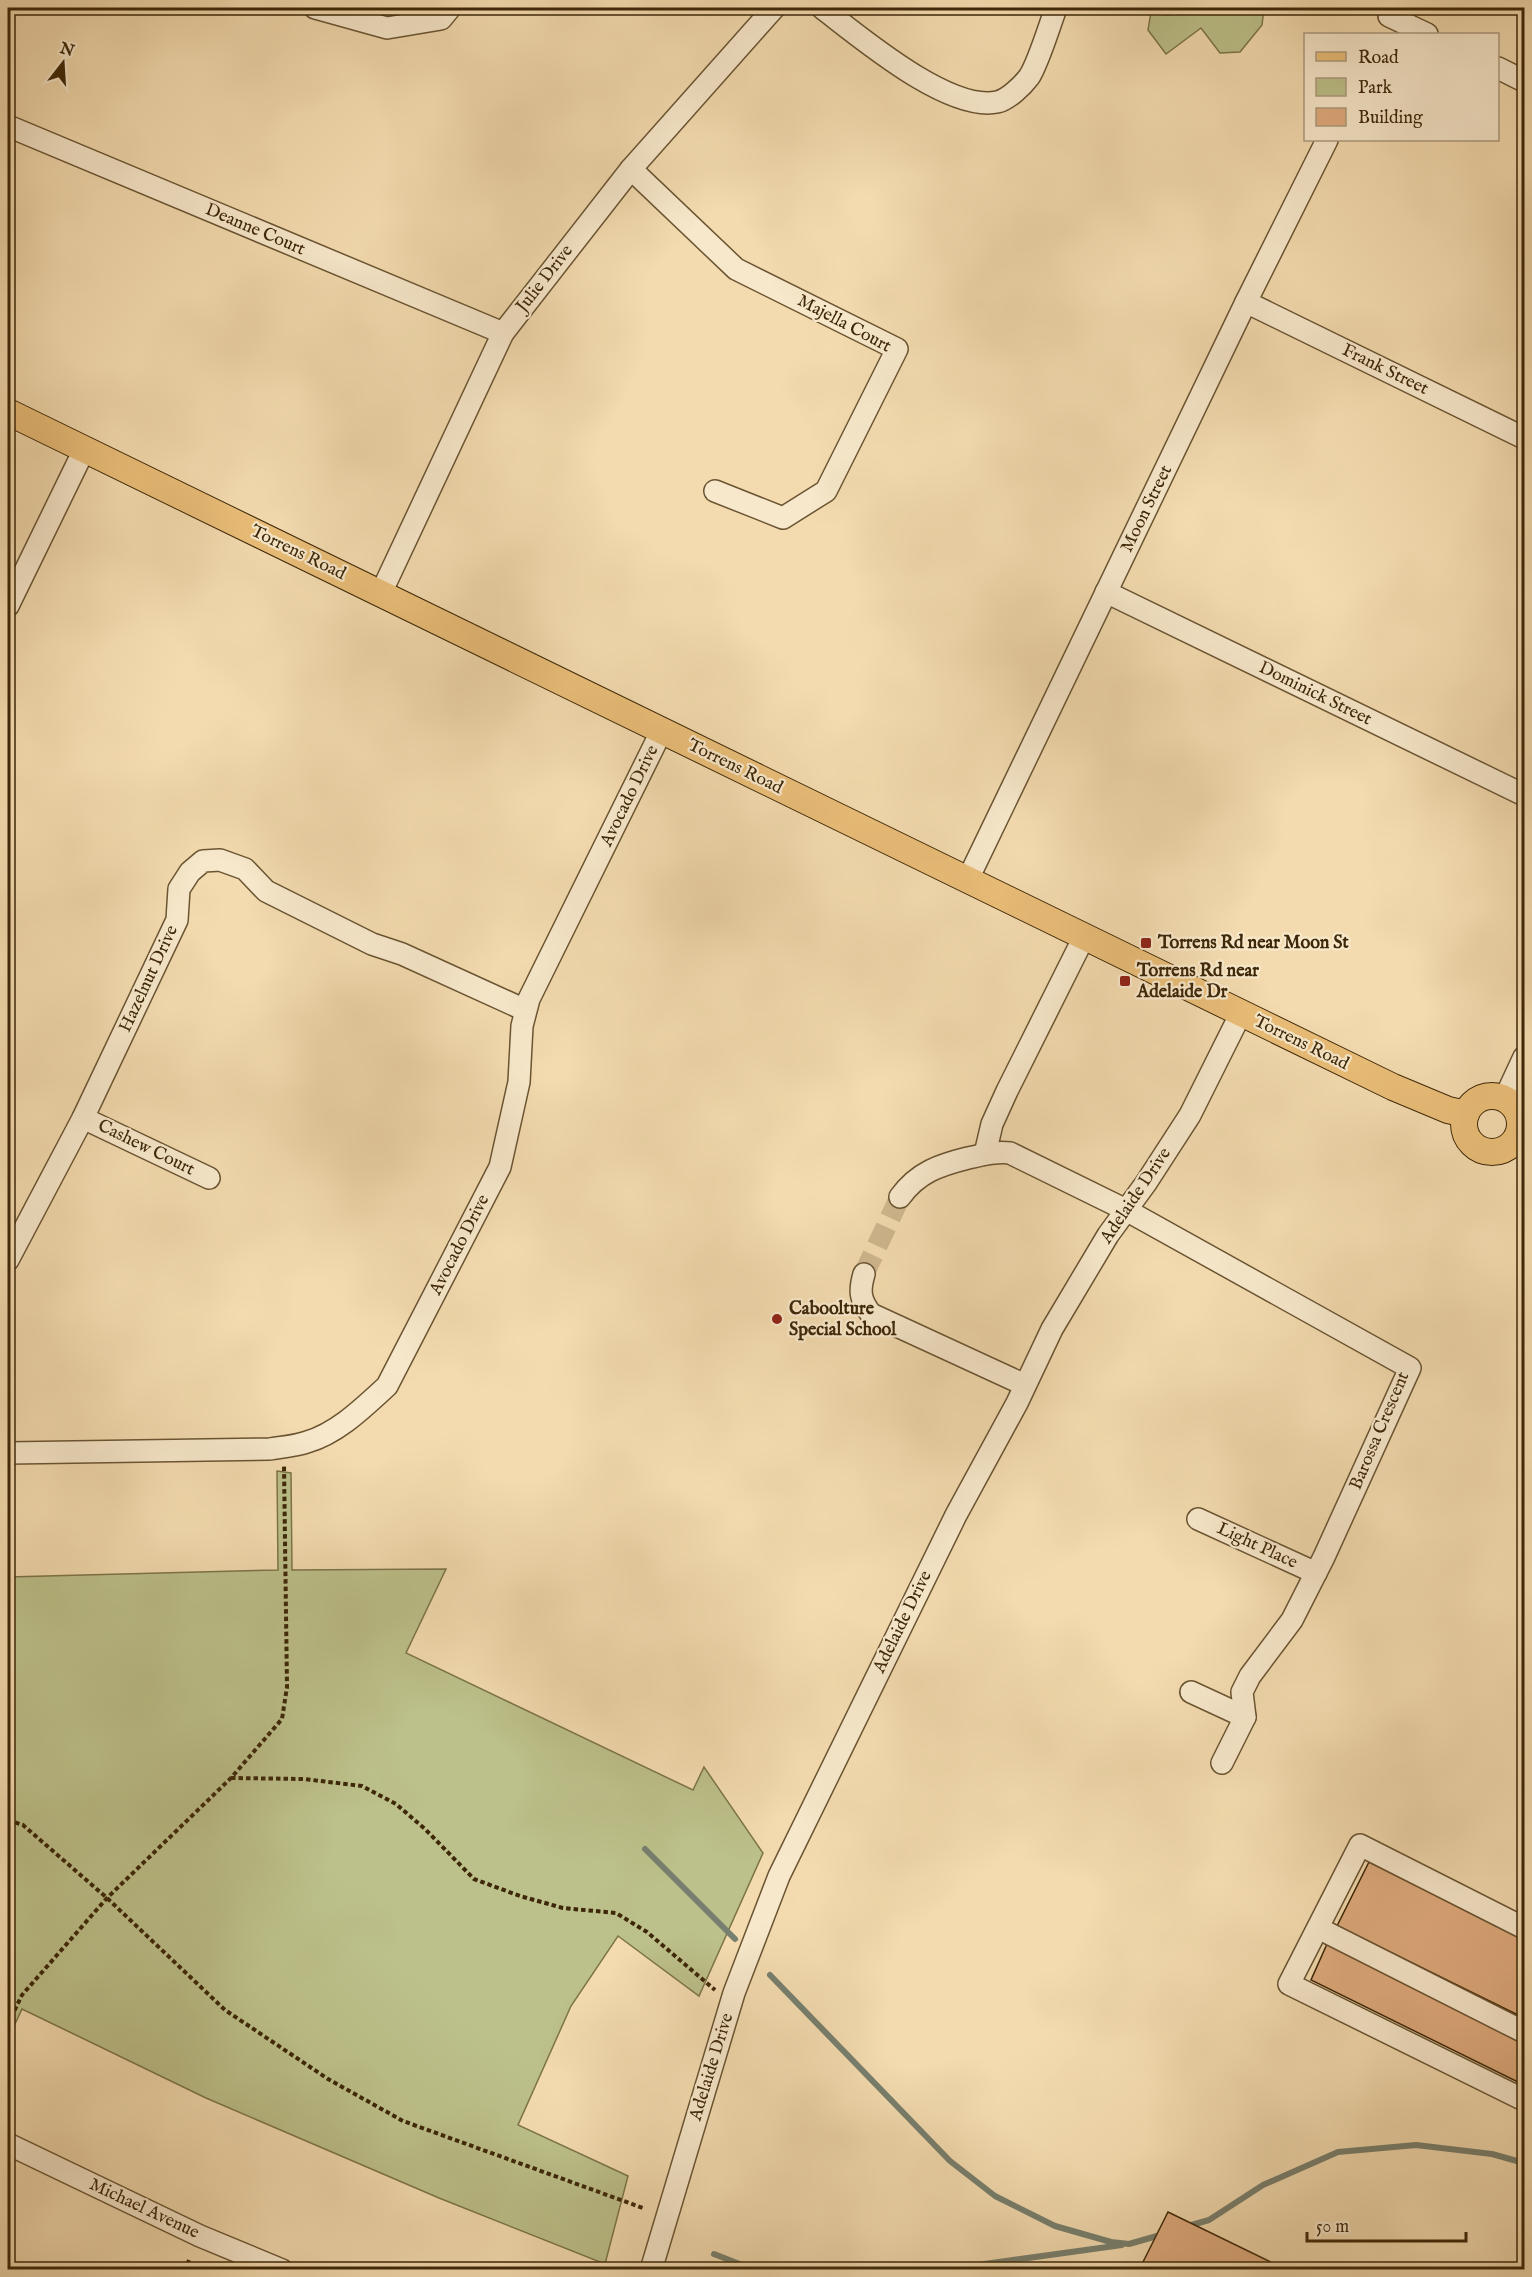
<svg xmlns="http://www.w3.org/2000/svg" width="1532" height="2277" font-family="'IM FELL English',serif">
<rect width="100%" height="100%" fill="#f3dbaf"/>
<filter id="stains"><feTurbulence type="fractalNoise" baseFrequency=".00333" numOctaves="4"/><feColorMatrix values="0 0 0 0 .2 0 0 0 0 .09 0 0 0 0 .02 0 0 0 .5 -.17"/></filter>
<radialGradient id="worn" r=".72"><stop offset=".6" stop-color="#630" stop-opacity="0"/><stop offset="1" stop-color="#630" stop-opacity=".3"/></radialGradient>
<g fill="#bcc08a" stroke="#7c7449" stroke-width="1.5">
<polygon points="1193,8 1264,8 1262,25 1240,52 1220,53 1201,28 1166,54 1148,30 1151,12 1168,15 1193,10"/>
<polygon points="277,1471 291,1473 292,1570 446,1569 406,1653 693,1790 704,1767 763,1853 699,1996 618,1936 571,2006 518,2125 628,2176 605,2264 439,2198 206,2098 22,2009 8,2039 8,2009 12,2001 8,1998 8,1577 278,1570"/>
</g>
<g fill="none" stroke-linecap="round" stroke-linejoin="round">
<g stroke="#777f6e" stroke-width="6">
<polyline points="645,1849 735,1939"/>
<polyline points="770,1975 950,2161 995,2196 1055,2226 1111,2242 1129,2244 1164,2234"/>
<polyline points="1188,2226 1209,2220 1263,2185 1338,2152 1416,2145 1492,2154 1524,2163"/>
<polyline points="714,2254 755,2270"/>
<polyline points="941,2270 1122,2245"/>
</g>
</g>
<g fill="#dfab7e" stroke="#3d2708" stroke-width="1.5">
<polygon points="1369,1862 1524,1939 1524,2018 1337,1926"/>
<polygon points="1327,1944 1524,2041 1524,2085 1311,1980"/>
<polygon points="1168,2212 1287,2270 1139,2270"/>
</g>
<g fill="none" stroke-linecap="round" stroke-linejoin="round">
<polyline stroke="#cfb78e" stroke-width="21" stroke-dasharray="21 10" stroke-linecap="butt" points="864,1274 900,1197"/>
<defs>
<g id="minor">
<polyline points="315,8 387,28 441,19 450,8"/>
<path d="M822,8c38,29 126,104 175,94 11,-2 26,-17 32,-25 9,-13 21,-53 27,-69"/>
<polyline points="1389,16 1427,34"/>
<polyline points="1498,68 1524,81"/>
<polyline points="8,126 503,333"/>
<polyline points="631,169 736,269 897,349 826,491 783,518 715,491"/>
<polyline points="1246,302 1524,438"/>
<polyline points="1106,592 1524,795"/>
<polyline points="381,593 503,333 631,169 774,8"/>
<polyline points="8,606 84,450"/>
<polyline points="968,879 1246,302 1327,140"/>
<polyline points="1504,1100 1524,1057"/>
<polyline points="83,1118 209,1178"/>
<polyline points="985,1154 992,1124 1007,1091 1084,937"/>
<path d="M900,1197c18,-25 40,-32 68,-39 15,-3 27,-7 42,-5l116,57 284,158 -86,189 -32,63 -42,56 -8,16 3,25 -23,46"/>
<polyline points="8,1260 83,1118 177,920 179,889 190,872 203,861 220,860 245,869 266,891 372,944 402,954 525,1010"/>
<path d="M864,1274c-5,17 -4,26 7,40l154,71"/>
<path d="M8,1453l262,-4c13,-2 26,-3 37,-7 31,-9 57,-35 80,-56l113,-219 19,-85 3,-56 7,-27 132,-267"/>
<polyline points="1198,1519 1316,1573"/>
<polyline points="1191,1692 1245,1717"/>
<polyline points="1318,1928 1524,2032"/>
<polyline points="1524,1928 1360,1845 1289,1984 1524,2100"/>
<polyline points="8,2144 200,2236 282,2270"/>
<polyline points="651,2270 734,1993 779,1876 956,1515 1017,1403 1052,1329 1108,1235 1146,1183 1190,1115 1241,1013"/>
</g>
<g id="major">
<polyline points="8,412 1393,1087 1448,1110 1466,1114"/>
<circle cx="1492" cy="1124" r="28"/>
</g>
</defs>
<use href="#minor" stroke="#6a5432" stroke-width="24"/>
<use href="#major" stroke="#3d2708" stroke-width="28"/>
<g stroke="#3d2708" stroke-width="4" stroke-dasharray="4.5 3" stroke-linecap="butt">
<polyline points="231,1778 304,1779 362,1786 396,1804 425,1829 474,1879 520,1896 563,1908 616,1913 647,1932 715,1990"/>
<polyline points="8,1820 23,1825 107,1898 225,2010 328,2079 403,2121 643,2208"/>
<polyline points="8,2024 22,1995 107,1898 231,1778 282,1719 287,1687 284,1466"/>
<polyline points="185,2270 189,2260"/>
</g>
<use href="#minor" stroke="#f7e8cb" stroke-width="21"/>
<use href="#major" stroke="#eabe78" stroke-width="26"/>
</g>
<g fill="#8f2418" stroke="#f7e8cb" stroke-width="2">
<rect x="1140" y="937" width="12" height="12" rx="3"/>
<rect x="1119" y="975" width="12" height="12" rx="3"/>
<circle cx="777" cy="1319" r="6"/>
</g>
<g text-anchor="middle" dominant-baseline="central" stroke-width="4.5" stroke-linejoin="round" paint-order="stroke">
<g font-size="18" fill="#3d2708" stroke="#f7e8cb">
<text transform="translate(255 230) rotate(23)">Deanne Court</text>
<text transform="translate(545 279) rotate(-52)">Julie Drive</text>
<text transform="translate(844 324) rotate(28)">Majella Court</text>
<text transform="translate(1385 370) rotate(26)">Frank Street</text>
<text transform="translate(1147 509) rotate(-64)">Moon Street</text>
<text transform="translate(298 553) rotate(26)">Torrens Road</text>
<text transform="translate(1315 694) rotate(26)">Dominick Street</text>
<text transform="translate(735 767) rotate(26)">Torrens Road</text>
<text transform="translate(630 796) rotate(-64)">Avocado Drive</text>
<text transform="translate(149 979) rotate(-65)">Hazelnut Drive</text>
<text transform="translate(1301 1043) rotate(26)">Torrens Road</text>
<text transform="translate(146 1148) rotate(26)">Cashew Court</text>
<text transform="translate(1136 1196) rotate(-56)">Adelaide Drive</text>
<text transform="translate(460 1245) rotate(-63)">Avocado Drive</text>
<text transform="translate(1380 1431) rotate(-67)">Barossa Crescent</text>
<text transform="translate(1257 1546) rotate(25)">Light Place</text>
<text transform="translate(903 1622) rotate(-64)">Adelaide Drive</text>
<text transform="translate(712 2067) rotate(-73)">Adelaide Drive</text>
<text transform="translate(144 2209) rotate(25)">Michael Avenue</text>
</g>
<g font-size="18" font-weight="bold" fill="#3d2708" stroke="#f7e8cb" text-anchor="start">
<text x="1158" y="943">Torrens Rd near Moon St</text>
<text x="1137" y="971">Torrens Rd near<tspan x="1137" dy="21">Adelaide Dr</tspan></text>
<text x="789" y="1309">Caboolture<tspan x="789" dy="21">Special School</tspan></text>
</g>
</g>
<rect width="1532" height="2277" fill="none" stroke="#f3dbaf" stroke-width="30"/>
<rect x="9" y="9" width="1514" height="2259" fill="none" stroke="#3d2708" stroke-width="3"/>
<rect x="15" y="15" width="1502" height="2247" fill="none" stroke="#3d2708" stroke-width="1.5"/>
<rect x="1304" y="33" width="195" height="108" fill="#f7e8cb" stroke="#ad9b7d" stroke-width="1.5"/>
<rect x="1316" y="52" width="30" height="9" fill="#eabe78" stroke="#ad9b7d" stroke-width="1.5"/>
<text x="1358" y="63" font-size="18" fill="#3d2708">Road</text>
<rect x="1316" y="78" width="30" height="18" fill="#bcc08a" stroke="#ad9b7d" stroke-width="1.5"/>
<text x="1358" y="93" font-size="18" fill="#3d2708">Park</text>
<rect x="1316" y="108" width="30" height="18" fill="#dfab7e" stroke="#ad9b7d" stroke-width="1.5"/>
<text x="1358" y="123" font-size="18" fill="#3d2708">Building</text>
<g transform="translate(63 63) rotate(17)" stroke="#f7e8cb" stroke-width="4.5" paint-order="stroke">
<path d="M0-4.5L10 22L0 15L-10 22Z" fill="#3d2708"/>
<text y="-9" font-size="16" font-weight="bold" text-anchor="middle" fill="#3d2708">N</text>
</g>
<path d="M1307 2232v9h159v-9" fill="none" stroke="#3d2708" stroke-width="3"/>
<text x="1316" y="2232" font-size="18" fill="#3d2708" stroke="#f7e8cb" stroke-width="4.5" paint-order="stroke">50 m</text>
<rect width="100%" height="100%" filter="url(#stains)"/>
<rect width="100%" height="100%" fill="url(#worn)"/>
</svg>
